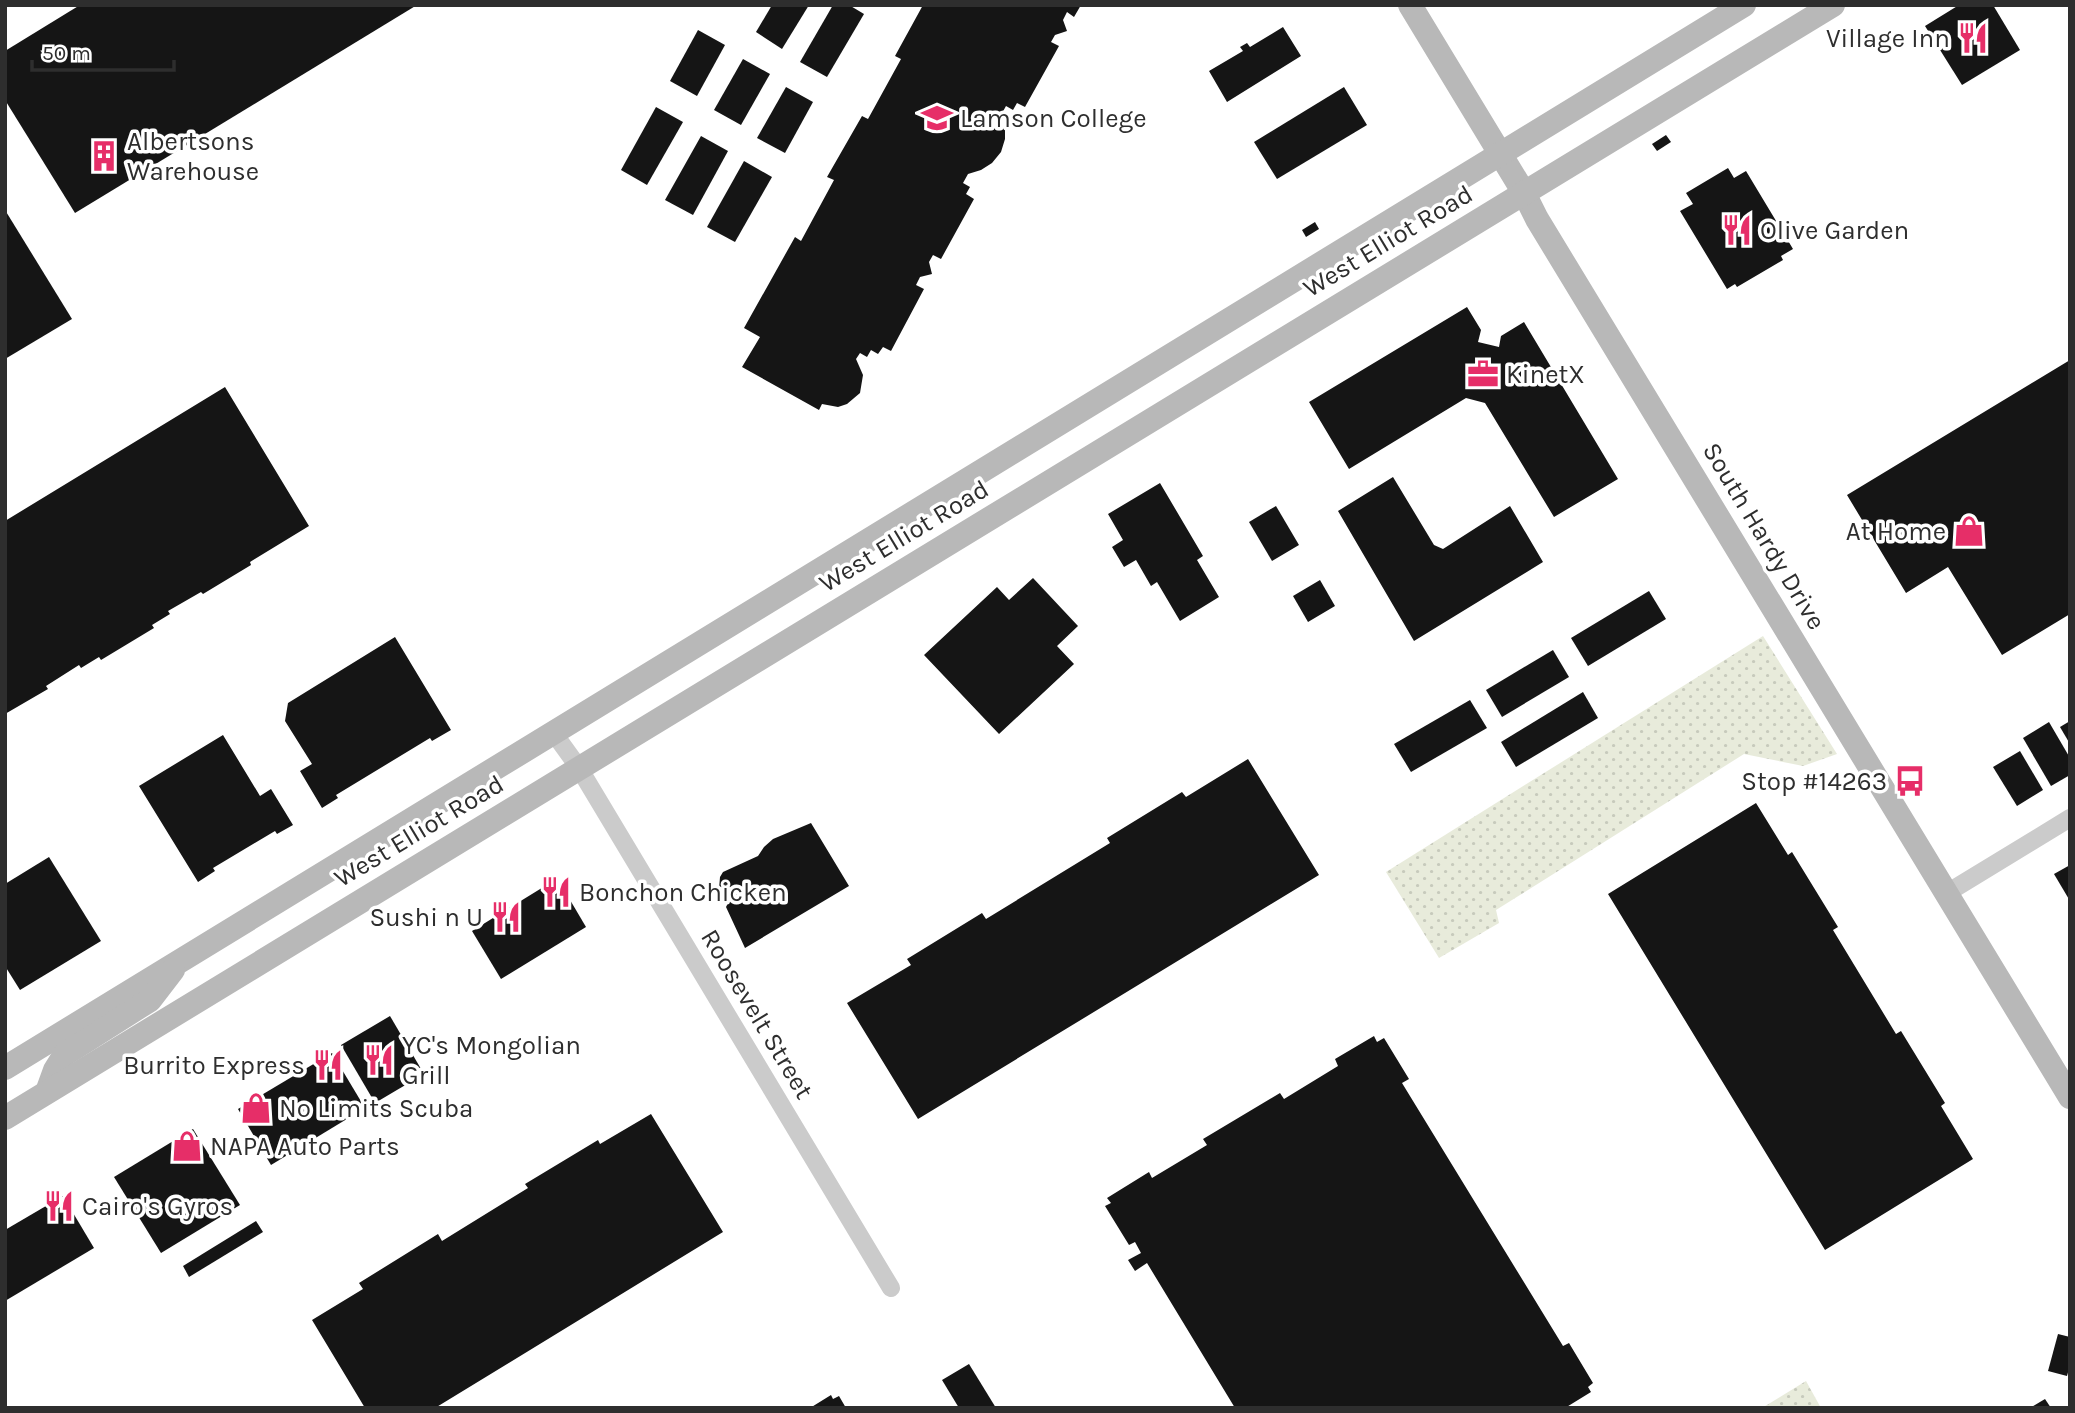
<svg xmlns="http://www.w3.org/2000/svg" width="2075" height="1413" font-family="Karla,sans-serif">
<defs>
<pattern id="grass-dots" width="8" height="8" patternUnits="userSpaceOnUse" patternTransform="scale(1.75)"><rect width="8" height="8" fill="#e8ebdb"/><path d="M2 2h.1M6 6h.1" fill="none" stroke="#c7cabc" stroke-width="1.8" stroke-linecap="round"/></pattern>
</defs>
<rect width="100%" height="100%" fill="#fff"/>
<g fill="url(#grass-dots)">
<polygon points="1763,636 1837,754 1803,766 1744,754 1496,910 1499,923 1439,958 1386,872"/>
<polygon points="1806,1381 1821,1408 1762,1408"/>
</g>
<g fill="#151515">
<polygon points="80,5 417,5 75,213 5,100 5,51"/>
<polygon points="772,5 809,5 782,49 756,32"/>
<polygon points="833,5 849,5 864,14 827,77 800,62"/>
<polygon points="923,5 1081,5 1074,17 1067,12 1063,20 1067,31 1055,35 1051,42 1059,46 1025,107 1017,103 1013,110 1006,106 1001,115 1005,125 1005,139 1001,152 992,163 981,170 968,174 963,183 970,187 966,194 974,199 941,259 933,255 929,262 932,274 920,277 916,285 924,289 891,351 883,347 878,354 871,350 867,357 860,353 856,359 863,375 860,393 847,404 838,407 822,404 819,410 742,367 760,337 744,328 795,237 801,241 834,180 827,177 862,116 868,119 901,59 895,56"/>
<polygon points="1959,5 1993,5 2020,50 1962,85 1925,26"/>
<polygon points="1283,27 1301,56 1227,102 1209,71 1243,51 1240,47 1247,43 1250,47"/>
<polygon points="698,30 725,45 697,96 670,81"/>
<polygon points="743,59 770,74 741,125 714,110"/>
<polygon points="786,87 813,102 785,153 757,138"/>
<polygon points="1344,87 1367,125 1277,179 1254,142"/>
<polygon points="656,107 683,122 647,185 621,170"/>
<polygon points="1666,135 1671,142 1657,151 1652,144"/>
<polygon points="701,136 728,151 693,215 665,200"/>
<polygon points="744,161 772,177 735,242 707,227"/>
<polygon points="1728,168 1734,178 1746,171 1793,249 1781,256 1783,260 1737,287 1735,284 1727,289 1680,211 1693,204 1686,193"/>
<polygon points="5,210 72,319 5,359"/>
<polygon points="1315,222 1319,229 1306,237 1302,230"/>
<polygon points="1467,307 1481,330 1478,342 1499,347 1501,336 1524,322 1618,479 1554,517 1485,403 1466,398 1349,469 1309,402"/>
<polygon points="2070,360 2070,614 2002,655 1948,567 1906,593 1847,495"/>
<polygon points="225,387 309,526 250,562 251,565 203,594 201,592 168,611 170,614 152,625 154,628 101,660 99,657 81,668 79,665 46,686 48,689 5,714 5,521"/>
<polygon points="1393,477 1434,545 1443,549 1510,506 1543,562 1414,641 1338,511"/>
<polygon points="1160,483 1203,556 1197,560 1219,597 1180,621 1157,582 1151,586 1136,560 1124,567 1112,547 1123,540 1108,514"/>
<polygon points="1276,506 1299,545 1272,561 1249,522"/>
<polygon points="1033,578 1078,626 1057,646 1074,664 999,734 924,655 997,587 1009,600"/>
<polygon points="1320,580 1335,606 1308,622 1293,596"/>
<polygon points="1649,591 1666,619 1588,666 1571,638"/>
<polygon points="395,637 451,730 432,741 430,738 336,795 338,798 322,808 300,771 312,764 285,721 288,703"/>
<polygon points="1553,650 1569,677 1502,717 1486,690"/>
<polygon points="1583,692 1598,718 1516,767 1501,742"/>
<polygon points="1470,700 1487,728 1411,772 1394,744"/>
<polygon points="2070,721 2070,744 2060,727"/>
<polygon points="2049,722 2070,758 2070,775 2051,786 2023,738"/>
<polygon points="223,735 260,796 271,789 293,825 277,834 275,831 213,868 215,871 198,882 139,786"/>
<polygon points="2020,751 2043,790 2017,806 1993,767"/>
<polygon points="1248,759 1319,875 918,1119 847,1003 911,965 907,959 982,913 986,919 1110,843 1107,838 1182,792 1186,797"/>
<polygon points="1756,803 1788,855 1792,852 1838,927 1833,930 1896,1034 1901,1031 1945,1103 1941,1106 1973,1159 1825,1250 1608,894"/>
<polygon points="811,823 849,886 745,948 726,907 729,901 719,889 720,877 723,872 758,856 764,847 773,839"/>
<polygon points="49,857 101,941 20,990 5,966 5,884"/>
<polygon points="2070,865 2070,901 2054,874"/>
<polygon points="551,884 563,888 586,927 501,979 472,931 545,886"/>
<polygon points="390,1016 424,1074 375,1103 341,1045"/>
<polygon points="1374,1036 1377,1042 1384,1038 1409,1079 1402,1083 1563,1346 1569,1343 1593,1383 1588,1387 1591,1392 1565,1408 1235,1408 1147,1263 1135,1271 1128,1260 1141,1253 1135,1242 1129,1245 1105,1206 1111,1203 1107,1198 1149,1172 1152,1178 1207,1145 1203,1139 1280,1093 1284,1099 1338,1066 1335,1059"/>
<polygon points="332,1053 365,1108 271,1165 238,1109"/>
<polygon points="651,1114 723,1232 435,1408 365,1408 312,1320 363,1289 359,1283 438,1234 442,1241 528,1188 525,1184 598,1140 600,1144"/>
<polygon points="193,1129 240,1205 161,1253 114,1177"/>
<polygon points="63,1196 94,1248 5,1301 5,1230"/>
<polygon points="256,1221 263,1232 189,1277 183,1266"/>
<polygon points="2058,1334 2070,1337 2070,1365 2067,1376 2048,1371"/>
<polygon points="969,1364 996,1408 959,1408 942,1380"/>
<polygon points="831,1395 833,1399 839,1396 846,1408 810,1408"/>
<polygon points="2045,1399 2051,1408 2030,1408"/>
</g>
<g fill="none" stroke-linecap="round" stroke-linejoin="round">
<g stroke="#cbcbcb" stroke-width="18">
<polyline points="553,732 579,768 891,1288"/>
<polyline points="1947,893 2070,818"/>
</g>
<g stroke="#b8b8b8" stroke-width="24">
<polyline points="1410,5 1524,193 1537,219 2070,1097"/>
<polyline points="5,1068 1744,5"/>
<polyline points="47,1092 55,1070 65,1054 150,1000 173,970"/>
<polyline points="5,1118 1833,5"/>
</g>
</g>
<defs>
<symbol id="restaurant-bare" viewBox="-9 -9 18 18"><path d="M-5-6h1v4h1v-4h1v4h1v-4h1v5L-1.5 .5V6h-2V.5L-5-1ZM5-6V6H3V1.5H1.5Q1.5-4 5-6Z" fill="#e62e68" stroke="#fff" stroke-width="2.5" paint-order="stroke"/></symbol>
<symbol id="university-bare" viewBox="-9 -9 18 18"><path d="M0-5L7-2L0 1L-7-2ZM-4 1L0 2.5L4 1V4Q0 6-4 4Z" fill="#e62e68" stroke="#fff" stroke-width="2.5" paint-order="stroke"/></symbol>
<symbol id="building-bare" viewBox="-9 -9 18 18"><path d="M-4-6H4V6H1V3H-1V6H-4ZM-2.5-4.3h1.7v1.8h-1.7ZM.8-4.3h1.7v1.8H.8ZM-2.5-1h1.7V.8h-1.7ZM.8-1h1.7V.8H.8Z" fill="#e62e68" stroke="#fff" stroke-width="2.5" paint-order="stroke"/></symbol>
<symbol id="office-bare" viewBox="-9 -9 18 18"><path d="M-6-3h4V-5.5h4V-3h4V5H-6ZM-1-4.5V-3h2v-1.5ZM-6 0V1H6V0Z" fill="#e62e68" stroke="#fff" stroke-width="2.5" paint-order="stroke"/></symbol>
<symbol id="shop-bare" viewBox="-9 -9 18 18"><path d="M-5-2.5h2.3a2.7 3.5 0 0 1 5.4 0H5L5.5 6h-11ZM-1.5-2.5h3a1.5 2.3 0 0 0-3 0Z" fill="#e62e68" stroke="#fff" stroke-width="2.5" paint-order="stroke"/></symbol>
<symbol id="bus-bare" viewBox="-9 -9 18 18"><path d="M-5-6H5V4H4V6H2V4H-2V6H-4V4H-5ZM-3.5-4V0h7V-4ZM-3.5 1.2v1.5H-2V1.2ZM2 1.2v1.5H3.5V1.2Z" fill="#e62e68" stroke="#fff" stroke-width="2.5" paint-order="stroke"/></symbol>
</defs>
<g fill-rule="evenodd">
<use href="#restaurant-bare" x="1951" y="16" width="44" height="44"/>
<use href="#university-bare" x="915" y="96" width="44" height="44"/>
<use href="#building-bare" x="82" y="134" width="44" height="44"/>
<use href="#restaurant-bare" x="1715" y="208" width="44" height="44"/>
<use href="#office-bare" x="1461" y="352" width="44" height="44"/>
<use href="#shop-bare" x="1947" y="509" width="44" height="44"/>
<use href="#bus-bare" x="1888" y="759" width="44" height="44"/>
<use href="#restaurant-bare" x="534" y="870" width="44" height="44"/>
<use href="#restaurant-bare" x="484" y="895" width="44" height="44"/>
<use href="#restaurant-bare" x="357" y="1038" width="44" height="44"/>
<use href="#restaurant-bare" x="306" y="1043" width="44" height="44"/>
<use href="#shop-bare" x="234" y="1086" width="44" height="44"/>
<use href="#shop-bare" x="165" y="1124" width="44" height="44"/>
<use href="#restaurant-bare" x="37" y="1184" width="44" height="44"/>
</g>
<g text-anchor="middle" dominant-baseline="central" stroke-width="7" stroke-linejoin="round" paint-order="stroke">
<g font-size="26" fill="#2e2e2e" stroke="#fff" text-anchor="start">
<text x="1950" y="38" text-anchor="end">Village Inn</text>
<text x="960" y="118">Lamson College</text>
<text x="127" y="141">Albertsons<tspan x="127" dy="30">Warehouse</tspan></text>
<text x="1760" y="230">Olive Garden</text>
<text x="1506" y="374">KinetX</text>
<text x="1946" y="531" text-anchor="end">At Home</text>
<text x="1887" y="781" text-anchor="end">Stop #14263</text>
<text x="579" y="892">Bonchon Chicken</text>
<text x="483" y="917" text-anchor="end">Sushi n U</text>
<text x="402" y="1045">YC's Mongolian<tspan x="402" dy="30">Grill</tspan></text>
<text x="305" y="1065" text-anchor="end">Burrito Express</text>
<text x="279" y="1108">No Limits Scuba</text>
<text x="210" y="1146">NAPA Auto Parts</text>
<text x="82" y="1206">Cairo's Gyros</text>
</g>
<g font-size="26" fill="#2e2e2e" stroke="#fff">
<text transform="translate(1388 241) rotate(-31)">West Elliot Road</text>
<text transform="translate(904 536) rotate(-31)">West Elliot Road</text>
<text transform="translate(1764 536) rotate(59)">South Hardy Drive</text>
<text transform="translate(419 831) rotate(-31)">West Elliot Road</text>
<text transform="translate(757 1014) rotate(59)">Roosevelt Street</text>
</g>
</g>
<rect width="2075" height="1413" fill="none" stroke="#2e2e2e" stroke-width="14"/>
<path d="M32 60v10h142v-10" fill="none" stroke="#2e2e2e" stroke-width="3.5"/>
<text x="42" y="60" font-size="21" fill="#2e2e2e" stroke="#ffffff" stroke-width="5" paint-order="stroke">50 m</text>
</svg>
